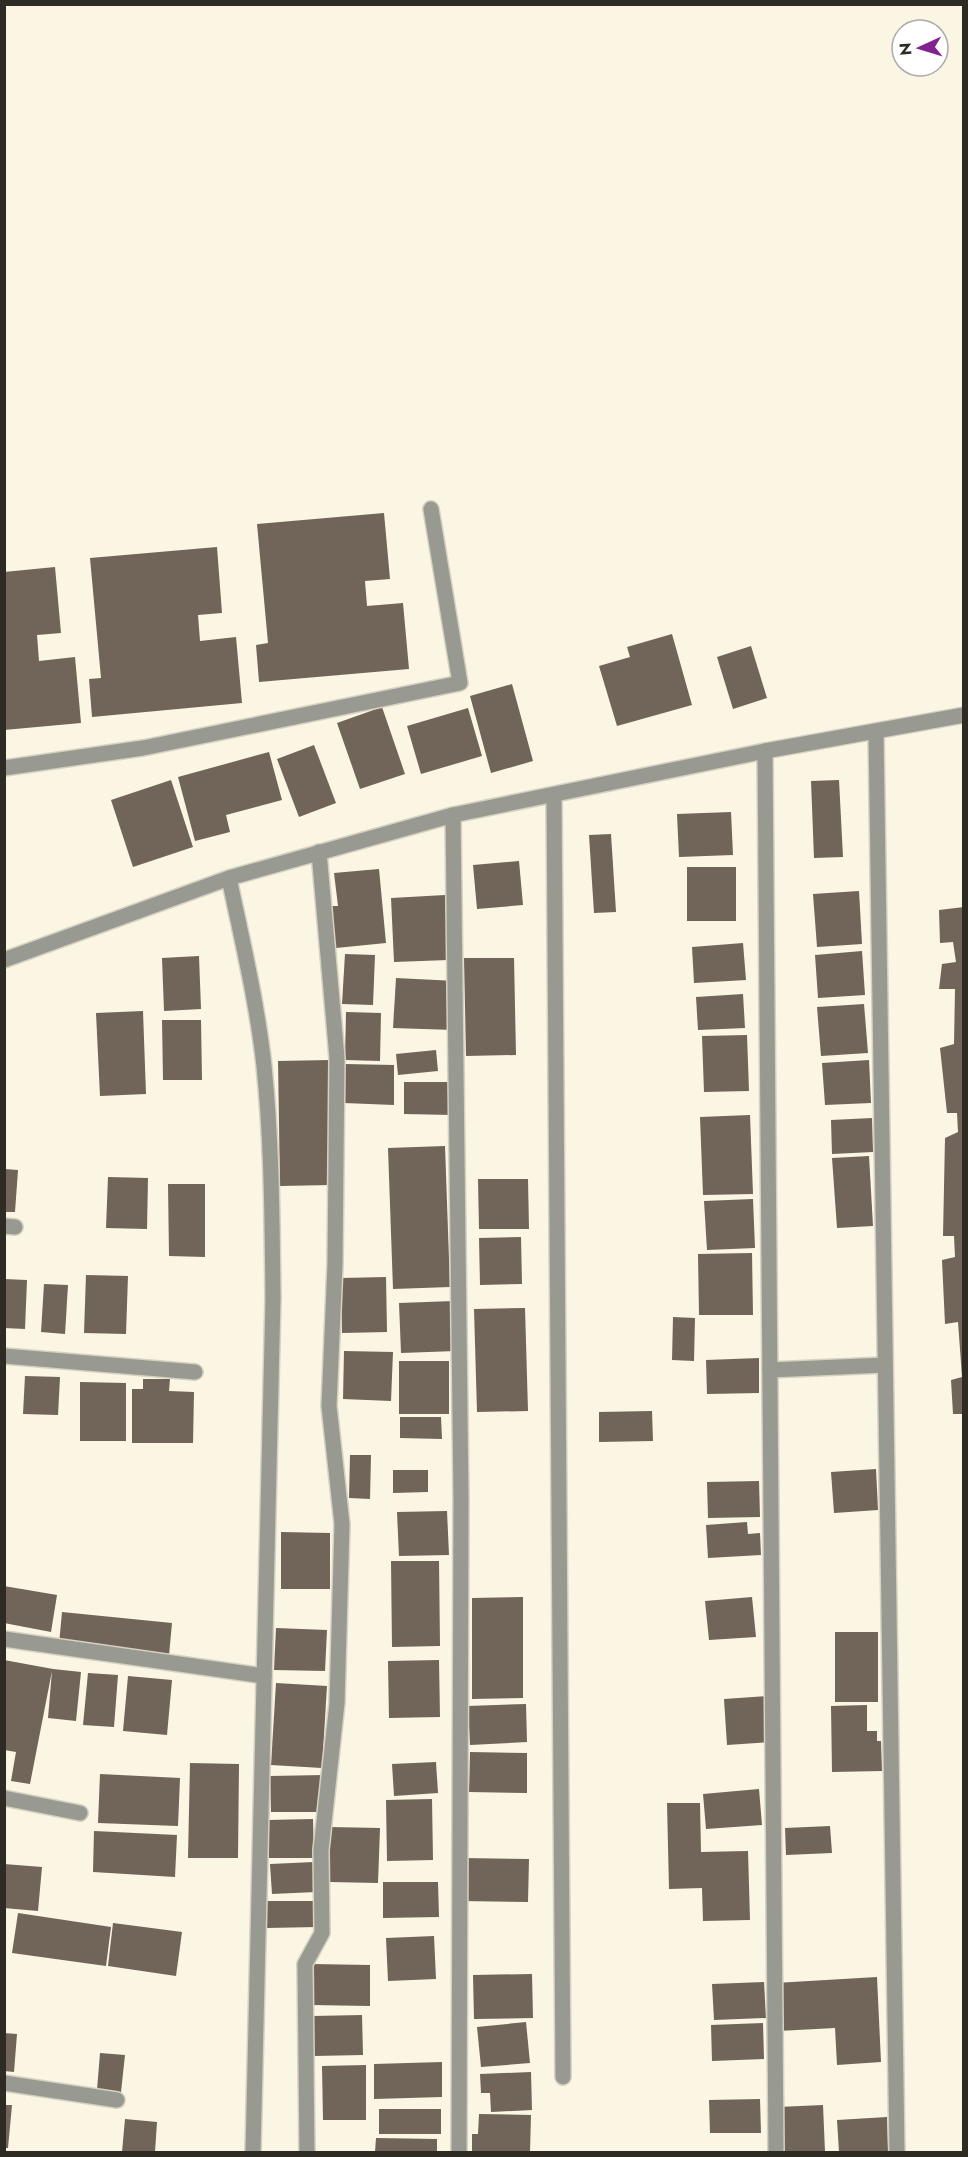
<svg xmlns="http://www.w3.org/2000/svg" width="968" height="2157" font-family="Jost,sans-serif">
<rect width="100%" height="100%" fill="#fbf5e3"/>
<g fill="#716458">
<polygon points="384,513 390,579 365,581 367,606 403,603 409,669 259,682 256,645 268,643 257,524"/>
<polygon points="217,547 222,613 198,615 200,641 236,637 242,703 92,717 89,679 101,678 90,558"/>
<polygon points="55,567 61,633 37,635 39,661 75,657 81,723 4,730 4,572"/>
<polygon points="672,634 692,705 617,726 599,666 630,657 627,647"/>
<polygon points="751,646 767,698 733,709 717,657"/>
<polygon points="512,684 533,761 491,773 470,696"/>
<polygon points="382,707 405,774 360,789 337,723"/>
<polygon points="468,708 482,756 421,774 407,726"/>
<polygon points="314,745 336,803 299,817 277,759"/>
<polygon points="269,752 282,800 226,815 230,832 195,841 178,777"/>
<polygon points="171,780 193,847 133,867 111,800"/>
<polygon points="839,780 843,857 814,858 811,781"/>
<polygon points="731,812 733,855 679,857 677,814"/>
<polygon points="611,834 616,912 594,913 589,835"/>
<polygon points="519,861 523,905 477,909 473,865"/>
<rect x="687" y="867" width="49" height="54"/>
<polygon points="379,869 386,943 336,948 331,906 338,906 334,873"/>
<polygon points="859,891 862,944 817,947 813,894"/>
<polygon points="445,895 448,960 394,962 391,898"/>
<polygon points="964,907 964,1414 953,1414 951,1380 962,1377 958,1322 945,1324 942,1260 955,1257 954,1236 943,1236 945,1138 958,1132 957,1113 947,1113 940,1048 954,1044 955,989 939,989 942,964 956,962 953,942 940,943 939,910"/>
<polygon points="743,943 746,980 694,983 692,947"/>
<polygon points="862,951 865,995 818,998 815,955"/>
<polygon points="345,954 375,955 373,1005 342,1004"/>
<polygon points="199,956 201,1009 164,1011 162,958"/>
<polygon points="464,958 514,958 516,1055 466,1056"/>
<polygon points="396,978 456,981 454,1030 393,1028"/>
<polygon points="743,994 745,1028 698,1030 696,997"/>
<polygon points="864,1004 868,1053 821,1056 817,1007"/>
<polygon points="143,1011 146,1094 100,1096 96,1013"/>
<polygon points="346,1012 381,1013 380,1061 345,1060"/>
<polygon points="162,1020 201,1020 202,1080 163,1080"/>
<polygon points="747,1035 749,1091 704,1092 702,1036"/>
<polygon points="436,1050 438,1071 398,1075 396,1054"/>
<polygon points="330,1060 331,1185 280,1186 278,1061"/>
<polygon points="869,1060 871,1103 825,1105 822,1063"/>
<polygon points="345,1064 394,1065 394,1105 344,1103"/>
<polygon points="404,1082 452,1082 452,1115 404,1114"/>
<polygon points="750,1115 753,1194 703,1195 700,1117"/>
<polygon points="872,1118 873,1152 832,1154 831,1120"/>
<polygon points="445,1146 450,1287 393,1289 388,1148"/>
<polygon points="869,1156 873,1226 837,1228 832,1158"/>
<polygon points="5,1169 18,1170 15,1212 5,1212"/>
<polygon points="108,1177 148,1178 147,1229 106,1228"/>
<polygon points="478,1179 528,1179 529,1229 479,1229"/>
<polygon points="168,1184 205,1184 205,1257 169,1256"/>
<polygon points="753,1199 755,1248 707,1250 704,1201"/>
<polygon points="521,1237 522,1284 480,1285 479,1238"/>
<polygon points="752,1253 753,1315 699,1315 698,1254"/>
<polygon points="86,1275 128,1276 126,1334 84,1333"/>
<polygon points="386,1277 387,1332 342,1333 341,1278"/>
<polygon points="4,1279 27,1280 25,1329 4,1328"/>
<polygon points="44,1284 68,1285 65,1334 41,1332"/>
<polygon points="454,1301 456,1351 401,1353 399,1303"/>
<polygon points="525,1308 528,1411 477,1412 474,1309"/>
<polygon points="673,1317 695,1318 694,1361 672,1360"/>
<polygon points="344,1351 393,1352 391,1401 343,1399"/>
<polygon points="759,1358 759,1393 707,1394 706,1360"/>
<rect x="399" y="1361" width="50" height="53"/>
<polygon points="25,1376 60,1377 58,1415 23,1414"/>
<polygon points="143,1379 170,1379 169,1391 194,1392 193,1443 132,1443 132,1389 143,1389"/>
<polygon points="80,1382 126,1383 126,1441 80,1441"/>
<polygon points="652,1411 653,1441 599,1442 599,1412"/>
<polygon points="400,1417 441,1417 442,1439 400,1438"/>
<polygon points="350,1455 371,1455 370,1499 349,1498"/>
<polygon points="876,1469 878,1510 834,1513 831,1472"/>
<polygon points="393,1470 428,1470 428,1492 393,1493"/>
<polygon points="759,1481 760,1517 708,1518 707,1482"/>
<polygon points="447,1511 449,1555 399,1556 397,1512"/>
<polygon points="747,1522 748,1534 760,1533 761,1555 708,1558 706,1525"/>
<polygon points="281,1532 330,1533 330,1589 281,1589"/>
<polygon points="391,1561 439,1561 440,1646 392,1647"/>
<polygon points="4,1586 57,1595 51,1632 4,1623"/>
<polygon points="523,1597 523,1698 472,1699 472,1598"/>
<polygon points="752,1597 756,1637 709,1640 705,1601"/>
<polygon points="62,1612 172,1623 169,1655 59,1644"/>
<polygon points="276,1628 327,1630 325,1671 274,1670"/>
<rect x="835" y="1632" width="43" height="70"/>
<polygon points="4,1660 53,1669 81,1672 76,1721 48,1718 52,1671 30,1784 11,1781 16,1752 4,1750"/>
<polygon points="439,1660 440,1717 389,1718 388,1661"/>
<polygon points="88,1673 118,1675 114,1727 83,1725"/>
<polygon points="128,1676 172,1680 167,1735 123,1731"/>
<polygon points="276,1683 327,1686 322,1768 271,1765"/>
<polygon points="768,1696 772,1742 727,1745 724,1699"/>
<polygon points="526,1704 527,1742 470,1745 468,1706"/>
<polygon points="867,1705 867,1731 877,1731 877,1741 881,1741 882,1771 832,1772 831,1706"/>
<polygon points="470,1752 527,1753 527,1793 469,1792"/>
<polygon points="436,1762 438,1793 394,1796 392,1764"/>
<polygon points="190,1763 239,1764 238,1858 188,1858"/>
<polygon points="100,1774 180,1778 178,1826 98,1823"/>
<polygon points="324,1775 320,1812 271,1812 270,1776"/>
<polygon points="759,1789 762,1825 706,1829 703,1794"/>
<polygon points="432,1799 433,1860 387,1861 386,1800"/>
<polygon points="667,1803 700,1803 701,1852 748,1851 750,1920 703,1921 702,1888 669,1889"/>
<polygon points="313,1819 314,1858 269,1858 268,1820"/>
<polygon points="830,1826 832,1853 786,1855 785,1828"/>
<polygon points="330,1827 380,1828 378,1883 330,1882"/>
<polygon points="94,1831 177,1835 175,1877 93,1872"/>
<polygon points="462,1858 529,1859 528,1902 461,1901"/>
<polygon points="314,1862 316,1892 272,1894 270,1864"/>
<polygon points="4,1864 42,1867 38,1911 4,1908"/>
<polygon points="383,1882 438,1882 439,1917 383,1918"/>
<polygon points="267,1901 317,1901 317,1927 267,1928"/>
<polygon points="18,1913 111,1927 106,1966 12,1953"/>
<polygon points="113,1923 182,1932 176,1976 108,1966"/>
<polygon points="434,1936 436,1979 388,1981 386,1938"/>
<polygon points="312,1964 370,1965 370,2006 311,2005"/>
<polygon points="532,1974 533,2018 474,2019 473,1975"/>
<polygon points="877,1977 881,2062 837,2065 835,2028 778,2031 775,1983"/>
<polygon points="764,1982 766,2018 714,2020 712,1984"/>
<polygon points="362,2015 363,2055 314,2056 313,2016"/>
<polygon points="526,2022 530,2063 481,2067 477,2027"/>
<polygon points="763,2023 764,2059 712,2061 711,2025"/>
<polygon points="4,2033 17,2034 14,2072 4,2071"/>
<polygon points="100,2053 125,2055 121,2092 97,2090"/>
<polygon points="442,2062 442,2097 374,2099 374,2064"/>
<polygon points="366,2065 366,2120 323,2120 322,2066"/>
<polygon points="531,2072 532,2110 491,2112 490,2093 481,2093 480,2074"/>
<polygon points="760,2099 761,2133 710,2133 709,2100"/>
<polygon points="5,2105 12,2105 8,2148 5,2148"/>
<polygon points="823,2105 825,2152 779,2152 778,2107"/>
<rect x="379" y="2109" width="62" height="25"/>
<polygon points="479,2114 531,2115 530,2152 472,2152 472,2134 478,2134"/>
<polygon points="887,2117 888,2152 839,2152 837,2120"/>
<polygon points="125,2119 157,2122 155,2152 122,2152"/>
<polygon points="376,2138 437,2139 437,2152 375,2152"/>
</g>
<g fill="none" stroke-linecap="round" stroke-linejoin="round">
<defs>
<g id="minor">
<polyline points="876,732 897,2152"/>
<polyline points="765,751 776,2152"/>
<polyline points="4,768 143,748 460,683 431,509"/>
<polyline points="554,795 563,2077"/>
<polyline points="453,815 461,1499 459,2152"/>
<path d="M229,878c13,62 28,124 35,188 8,77 8,154 9,232l-20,854"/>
<polyline points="4,960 229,878 453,815 765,751 964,715"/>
<polyline points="4,1226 15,1227"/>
<polyline points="4,1356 195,1372"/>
<polyline points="770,1370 885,1365"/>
<polyline points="4,1639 264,1676"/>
<polyline points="4,1798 80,1813"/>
<polyline points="4,2083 117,2100"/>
<polyline points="307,2152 305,1964 322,1933 321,1850 337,1703 342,1524 329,1406 335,1264 337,1058 319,852"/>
</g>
</defs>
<use href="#minor" stroke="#d6d1c1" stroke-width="18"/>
<use href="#minor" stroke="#989a92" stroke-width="15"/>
</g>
<rect width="968" height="2157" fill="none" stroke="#2d2b24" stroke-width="12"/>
<g transform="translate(920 48) rotate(266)"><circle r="28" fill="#ffffff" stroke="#abaaa7" stroke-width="1.5"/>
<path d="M0-4.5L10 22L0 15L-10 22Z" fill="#80238f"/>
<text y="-9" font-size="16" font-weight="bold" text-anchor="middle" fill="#2d2b24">N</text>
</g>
</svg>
